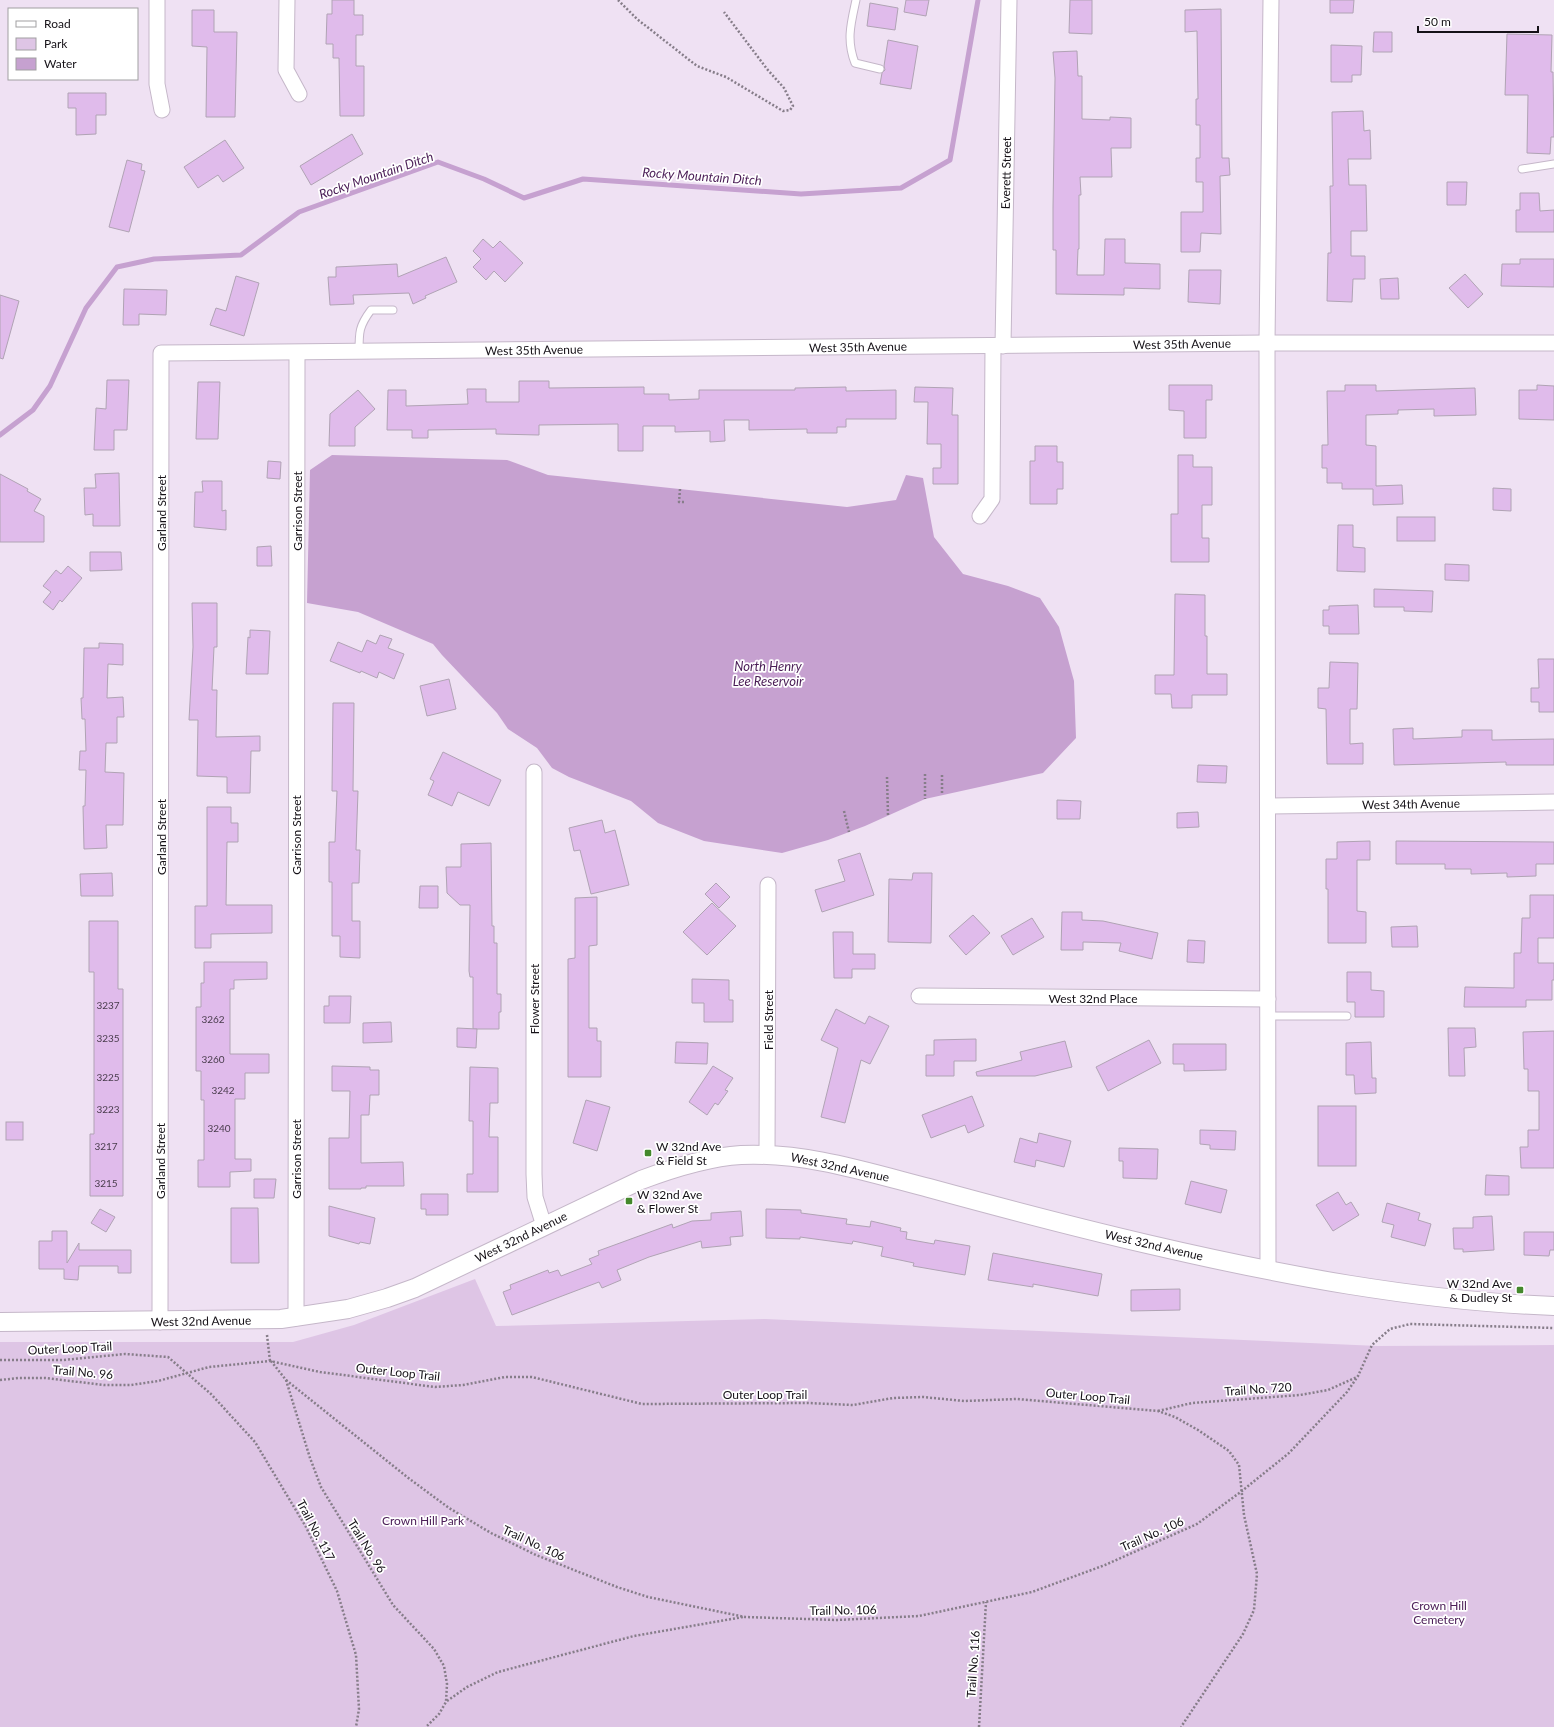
<svg xmlns="http://www.w3.org/2000/svg" width="1554" height="1727" font-family="Lato,sans-serif">
<rect width="100%" height="100%" fill="#efe1f3"/>
<polygon fill="#dec5e5" points="475,1279 496,1326 765,1319 1378,1346 1554,1345 1554,1727 0,1727 0,1342 293,1342 354,1325"/>
<polygon fill="#c6a1d0" points="332,455 507,460 548,475 847,507 896,500 906,475 923,478 934,537 963,574 1008,586 1040,598 1059,627 1074,681 1076,738 1043,773 925,799 865,826 828,840 782,853 704,841 658,823 631,801 569,777 552,768 537,748 508,729 497,713 442,655 433,644 358,612 307,603 310,470"/>
<g fill="none" stroke-linecap="round" stroke-linejoin="round">
<polyline stroke="#c6a1d0" stroke-width="5" points="0,435 33,410 50,386 86,308 117,267 154,259 241,255 299,212 438,162 484,179 524,198 583,179 801,194 901,188 950,160 978,0"/>
</g>
<g fill="#e0bbeb" stroke="#b0a3b4">
<polygon points="332,0 354,0 354,15 363,15 363,35 356,35 356,66 364,66 364,116 340,116 339,58 333,58 333,44 326,44 327,14 332,14"/>
<polygon points="906,0 929,0 926,16 904,12"/>
<polygon points="1070,0 1092,0 1092,34 1069,33"/>
<polygon points="1330,0 1354,0 1353,13 1330,13"/>
<polygon points="870,3 898,8 895,30 867,26"/>
<polygon points="1221,9 1222,158 1229,158 1230,175 1220,176 1221,234 1201,233 1200,252 1181,252 1181,212 1203,212 1203,182 1196,182 1196,158 1200,158 1200,125 1196,125 1196,99 1198,99 1197,31 1185,32 1185,10"/>
<polygon points="192,10 214,10 214,32 237,32 235,117 206,117 207,47 192,46"/>
<polygon points="1374,32 1392,32 1392,52 1373,52"/>
<polygon points="1507,34 1552,35 1551,72 1553,72 1554,137 1551,137 1550,154 1527,153 1528,95 1505,95"/>
<polygon points="888,40 918,46 911,89 880,84 882,73 885,70 884,66"/>
<polygon points="1331,45 1362,46 1361,75 1352,75 1352,82 1331,82"/>
<polygon points="1077,51 1078,76 1082,76 1082,119 1110,120 1110,117 1131,118 1131,148 1111,148 1112,177 1080,177 1081,195 1079,195 1079,249 1078,249 1077,275 1104,275 1105,239 1125,239 1125,263 1160,264 1160,289 1124,288 1124,295 1056,294 1056,250 1053,250 1053,208 1055,78 1053,52"/>
<polygon points="68,93 106,93 106,115 96,115 96,134 76,135 76,108 68,108"/>
<polygon points="1363,111 1364,131 1370,130 1371,159 1348,159 1349,185 1366,185 1367,231 1351,231 1351,256 1365,256 1365,279 1353,279 1352,302 1327,301 1328,253 1331,253 1330,186 1333,186 1332,112"/>
<polygon points="352,134 363,154 311,185 300,166"/>
<polygon points="225,140 244,168 223,182 218,175 198,188 184,167"/>
<polygon points="127,160 142,164 141,170 145,171 129,232 109,227"/>
<polygon points="1447,182 1467,182 1466,205 1447,205"/>
<polygon points="1520,193 1539,193 1540,211 1554,210 1554,232 1516,232 1516,210 1520,210"/>
<polygon points="483,239 493,248 500,241 523,263 505,282 494,271 486,280 473,267 481,259 473,251"/>
<polygon points="446,257 457,282 425,296 426,298 413,304 409,293 353,295 354,304 330,305 328,277 336,277 336,267 397,264 398,277"/>
<polygon points="1520,259 1554,259 1554,287 1501,286 1502,264 1520,264"/>
<polygon points="1189,270 1221,270 1220,304 1188,302"/>
<polygon points="1465,274 1483,294 1468,308 1449,288"/>
<polygon points="236,276 259,283 244,336 210,325 216,308 226,311"/>
<polygon points="1398,278 1399,299 1381,299 1380,279"/>
<polygon points="124,289 167,290 166,315 139,314 139,325 123,325"/>
<polygon points="0,295 19,301 3,359 0,358"/>
<polygon points="107,380 129,380 127,430 114,430 114,450 94,450 96,408 106,409"/>
<polygon points="519,381 549,381 549,388 644,387 644,394 669,394 669,400 699,399 699,390 795,390 795,388 846,387 846,391 896,390 896,419 846,419 846,427 837,427 837,433 807,433 807,429 749,430 749,420 724,420 725,441 710,442 710,431 675,432 675,426 643,426 643,451 618,451 618,424 539,425 539,435 496,434 496,429 428,430 428,438 412,438 412,430 387,430 388,390 406,390 406,406 468,404 467,389 486,389 486,402 519,402"/>
<polygon points="198,382 220,382 218,439 196,439"/>
<polygon points="1169,385 1212,385 1212,400 1206,400 1206,438 1184,438 1184,411 1169,410"/>
<polygon points="1345,385 1376,385 1376,391 1475,388 1476,415 1434,416 1434,409 1398,410 1398,414 1366,415 1366,445 1376,446 1376,486 1402,485 1403,504 1373,505 1373,489 1342,489 1342,483 1327,483 1327,468 1322,468 1322,445 1328,445 1327,391 1345,391"/>
<polygon points="1537,385 1554,386 1554,420 1519,419 1519,390 1537,390"/>
<polygon points="915,387 953,388 952,415 958,415 958,484 933,484 933,468 941,468 941,444 927,444 928,402 914,402"/>
<polygon points="358,390 375,409 355,427 355,446 329,446 330,414"/>
<polygon points="1035,446 1057,446 1057,462 1063,462 1063,489 1057,489 1057,504 1030,504 1030,461 1035,461"/>
<polygon points="1178,455 1193,455 1193,467 1212,467 1212,505 1202,505 1202,538 1209,538 1209,562 1171,562 1171,514 1178,514"/>
<polygon points="268,461 281,462 280,479 267,478"/>
<polygon points="119,473 120,526 93,526 93,514 85,515 84,488 96,488 95,474"/>
<polygon points="0,474 28,489 27,491 41,499 34,511 44,516 44,542 0,542"/>
<polygon points="202,481 222,481 222,511 226,510 226,530 194,527 195,492 203,492"/>
<polygon points="1493,488 1511,489 1511,511 1493,510"/>
<rect x="1397" y="517" width="38" height="24"/>
<polygon points="1338,525 1353,525 1353,547 1365,548 1365,572 1337,571"/>
<polygon points="271,546 272,566 257,566 257,547"/>
<polygon points="90,552 121,552 122,570 90,571"/>
<polygon points="1445,564 1469,565 1469,581 1445,580"/>
<polygon points="68,566 82,578 62,602 60,600 53,610 43,602 51,592 43,586 56,570 61,574"/>
<polygon points="1374,589 1433,591 1432,612 1404,611 1404,607 1374,607"/>
<polygon points="1175,594 1205,595 1205,636 1207,636 1207,674 1227,674 1227,695 1192,695 1192,708 1172,708 1171,694 1155,694 1155,675 1174,675"/>
<polygon points="192,603 217,603 217,647 214,647 212,690 217,690 216,737 260,736 260,751 251,751 250,793 227,793 227,777 197,776 198,720 189,720 193,647"/>
<polygon points="1358,605 1359,634 1329,634 1329,626 1323,626 1323,610 1329,610 1329,606"/>
<polygon points="250,630 270,631 268,674 246,674 248,637 250,638"/>
<polygon points="380,635 392,639 388,648 404,654 394,679 379,672 377,678 361,671 360,673 330,661 338,642 362,652 367,640 376,644"/>
<polygon points="99,643 123,644 123,665 108,664 107,698 123,697 124,717 117,717 117,743 106,743 105,772 124,773 123,825 106,825 107,848 84,849 83,806 85,806 86,770 79,770 80,751 86,751 85,719 82,719 81,698 83,698 84,648 99,648"/>
<polygon points="1538,659 1554,659 1554,712 1539,712 1539,702 1531,702 1531,688 1539,688"/>
<polygon points="1330,662 1358,663 1357,709 1350,709 1350,744 1363,743 1363,764 1327,764 1326,709 1318,708 1318,688 1329,688"/>
<polygon points="449,679 456,709 427,716 420,686"/>
<polygon points="333,703 354,703 353,791 358,791 356,850 360,850 359,883 352,883 352,921 360,921 360,958 340,957 340,936 332,936 332,882 329,882 329,842 335,842 337,791 332,791"/>
<polygon points="1413,728 1413,739 1462,737 1462,730 1492,730 1492,740 1554,739 1554,765 1506,765 1506,762 1394,765 1393,729"/>
<polygon points="443,752 501,780 489,806 458,792 452,806 428,795 434,781 430,779"/>
<polygon points="1198,765 1227,766 1226,783 1197,782"/>
<polygon points="1057,800 1081,801 1080,819 1057,819"/>
<polygon points="207,807 231,807 231,823 238,823 238,842 227,842 226,905 272,905 272,933 211,934 211,948 195,948 195,906 207,906"/>
<polygon points="1198,812 1199,827 1177,828 1177,813"/>
<polygon points="602,820 605,833 615,830 629,885 591,894 580,850 574,851 569,828"/>
<polygon points="1370,841 1370,860 1357,860 1357,911 1366,912 1366,943 1328,943 1328,889 1326,889 1326,859 1337,859 1337,842"/>
<polygon points="1396,841 1554,842 1554,864 1536,864 1536,876 1507,877 1507,873 1471,874 1471,869 1445,869 1445,864 1396,864"/>
<polygon points="491,843 492,926 494,926 494,943 497,943 497,994 501,994 501,1012 499,1012 499,1029 473,1029 473,977 470,977 469,971 470,905 460,905 447,893 446,867 461,867 461,844"/>
<polygon points="860,853 874,895 822,912 815,890 845,881 838,860"/>
<polygon points="112,873 113,896 81,896 80,874"/>
<polygon points="913,873 932,873 931,943 888,942 889,879 912,880"/>
<polygon points="716,883 730,897 719,908 705,894"/>
<polygon points="420,886 438,886 438,908 419,908"/>
<polygon points="1530,895 1554,895 1554,938 1538,938 1538,963 1554,963 1554,980 1552,980 1552,1000 1526,1000 1526,1007 1464,1007 1465,987 1514,988 1514,953 1521,953 1522,918 1530,918"/>
<polygon points="597,897 597,945 589,946 589,1028 597,1028 597,1041 601,1041 601,1077 568,1077 568,959 575,958 575,898"/>
<polygon points="712,903 736,926 707,955 683,932"/>
<polygon points="1062,912 1082,912 1082,920 1103,921 1158,933 1152,959 1119,951 1121,943 1083,942 1083,950 1061,950"/>
<polygon points="973,915 990,933 966,955 949,936"/>
<polygon points="1032,918 1044,937 1013,955 1001,936"/>
<polygon points="89,921 118,921 118,989 123,989 123,1196 90,1196 90,1134 94,1134 94,972 89,972"/>
<polygon points="1417,926 1418,947 1392,947 1391,927"/>
<polygon points="833,932 853,932 853,954 875,954 875,969 852,969 852,978 834,978"/>
<polygon points="1188,940 1205,941 1204,963 1187,962"/>
<polygon points="204,962 267,962 267,979 234,980 234,989 230,989 230,1054 269,1054 269,1073 245,1073 245,1099 235,1099 235,1159 251,1159 251,1171 230,1172 230,1187 198,1187 198,1160 204,1160 204,1100 201,1100 201,1071 196,1071 196,1007 201,1007 201,983 204,983"/>
<polygon points="1347,972 1371,972 1371,990 1384,991 1384,1017 1355,1017 1355,1002 1347,1002"/>
<polygon points="692,979 729,980 729,1000 733,1000 733,1022 704,1022 704,1003 692,1003"/>
<polygon points="329,996 351,996 350,1023 324,1023 324,1006 329,1006"/>
<polygon points="836,1009 865,1024 869,1016 889,1026 870,1064 861,1060 845,1123 821,1117 838,1048 821,1040"/>
<polygon points="391,1022 392,1042 363,1043 363,1023"/>
<polygon points="457,1028 477,1029 476,1048 457,1047"/>
<polygon points="1448,1028 1475,1028 1476,1047 1464,1048 1465,1076 1449,1076"/>
<polygon points="1554,1031 1554,1168 1521,1168 1520,1147 1528,1147 1528,1130 1539,1130 1539,1091 1528,1091 1528,1069 1524,1069 1523,1032"/>
<polygon points="976,1039 976,1061 954,1061 954,1076 926,1076 926,1055 934,1055 934,1040"/>
<polygon points="1149,1040 1161,1063 1108,1091 1096,1067"/>
<polygon points="1065,1041 1072,1067 1035,1076 977,1076 976,1072 1022,1060 1020,1052"/>
<polygon points="676,1042 708,1043 707,1064 675,1063"/>
<polygon points="1371,1042 1372,1078 1376,1078 1376,1093 1355,1094 1354,1075 1346,1075 1346,1043"/>
<polygon points="1173,1044 1226,1044 1226,1070 1184,1071 1184,1064 1173,1064"/>
<polygon points="332,1066 370,1067 370,1070 379,1070 379,1095 370,1095 369,1115 361,1115 361,1163 403,1162 404,1186 366,1186 366,1188 361,1188 361,1189 329,1189 329,1138 349,1138 350,1091 332,1091"/>
<polygon points="713,1066 733,1078 725,1090 728,1091 718,1105 715,1103 707,1115 689,1102"/>
<polygon points="470,1067 498,1068 498,1103 490,1103 489,1137 498,1137 498,1192 467,1192 467,1174 473,1174 473,1121 469,1121"/>
<polygon points="972,1096 984,1126 968,1133 965,1125 931,1138 922,1115"/>
<polygon points="586,1100 610,1107 597,1151 573,1143"/>
<rect x="1318" y="1106" width="38" height="60"/>
<rect x="6" y="1122" width="17" height="18"/>
<polygon points="1200,1130 1236,1131 1235,1150 1210,1149 1210,1145 1200,1144"/>
<polygon points="1039,1133 1071,1141 1064,1167 1036,1160 1035,1167 1014,1162 1020,1138 1037,1143"/>
<polygon points="1119,1148 1158,1149 1157,1179 1123,1178 1123,1161 1119,1161"/>
<polygon points="1486,1175 1509,1176 1509,1195 1485,1195"/>
<polygon points="254,1179 276,1179 274,1198 254,1198"/>
<polygon points="1191,1181 1227,1190 1221,1213 1185,1204"/>
<polygon points="1338,1192 1346,1205 1351,1202 1359,1215 1333,1231 1316,1205"/>
<polygon points="421,1194 448,1194 448,1215 426,1215 426,1209 421,1209"/>
<polygon points="1387,1203 1420,1213 1418,1220 1431,1224 1425,1246 1391,1237 1394,1225 1382,1222"/>
<polygon points="329,1206 375,1218 370,1244 360,1242 359,1244 329,1236"/>
<polygon points="231,1208 258,1208 259,1263 231,1263"/>
<polygon points="100,1209 115,1217 106,1232 91,1223"/>
<polygon points="766,1209 801,1210 801,1213 847,1219 846,1224 870,1227 871,1221 901,1228 900,1231 907,1232 906,1239 934,1244 935,1240 970,1246 965,1275 913,1266 914,1263 881,1256 883,1247 853,1241 852,1244 800,1237 800,1239 766,1238"/>
<polygon points="741,1211 743,1236 730,1237 731,1245 702,1248 701,1241 649,1257 617,1270 621,1280 602,1288 599,1282 512,1315 503,1292 511,1289 510,1285 548,1270 549,1273 558,1270 561,1276 592,1264 589,1259 599,1255 598,1251 672,1224 673,1228 692,1221 711,1220 711,1213"/>
<polygon points="1492,1216 1494,1250 1463,1252 1463,1249 1454,1249 1453,1228 1473,1228 1473,1217"/>
<polygon points="52,1231 67,1231 67,1263 79,1243 79,1250 131,1250 131,1273 118,1273 118,1266 79,1266 78,1280 64,1279 64,1269 39,1269 39,1241 52,1241"/>
<polygon points="1524,1232 1554,1232 1554,1250 1550,1250 1549,1256 1524,1255"/>
<polygon points="993,1253 1102,1274 1098,1296 1033,1284 1033,1287 988,1280"/>
<polygon points="1180,1289 1180,1310 1131,1311 1131,1290"/>
</g>
<g fill="none" stroke-linecap="round" stroke-linejoin="round">
<defs>
<g id="service">
<path d="M856,0c-5,23 -10,40 -1,63l25,6"/>
<polyline points="1522,169 1554,164"/>
<path d="M359,352c0,-20 0,-26 12,-42h22"/>
<polyline points="1268,1016 1347,1016"/>
</g>
<g id="minor">
<polyline points="157,0 157,84 162,110"/>
<polyline points="287,0 286,70 299,94"/>
<polyline points="1003,346 1009,0"/>
<polyline points="980,516 992,499 993,346"/>
<polyline points="534,772 534,1174 535,1197 544,1226"/>
<polyline points="1269,806 1554,802"/>
<polyline points="919,996 1268,999"/>
<polyline points="767,1155 768,885"/>
<polyline points="1268,1270 1267,343 1271,0"/>
<polyline points="296,1318 297,353"/>
<polyline points="160,1322 161,353 1267,343 1554,343"/>
</g>
<path id="tertiary" d="M0,1322l281,-3 67,-10 39,-11 28,-10 226,-108c32,-12 66,-23 100,-25 65,-3 126,17 188,33 73,20 145,39 218,56 133,31 270,57 407,62"/>
</defs>
<use href="#service" stroke="#c5b7c9" stroke-width="9"/>
<use href="#minor" stroke="#c5b7c9" stroke-width="17"/>
<use href="#tertiary" stroke="#c5b7c9" stroke-width="20"/>
<g stroke="#867d89" stroke-width="2.5" stroke-dasharray="2 2" stroke-linecap="butt">
<polyline points="618,0 637,19 697,66 726,77 783,111 790,110 793,106 784,88 767,69 724,12"/>
<polyline points="680,489 679,502 685,502"/>
<polyline points="925,774 925,799"/>
<polyline points="942,775 942,795"/>
<polyline points="887,777 888,815"/>
<polyline points="844,811 849,832"/>
<polyline points="267,1335 270,1361"/>
<polyline points="0,1360 63,1360 125,1354 168,1357 211,1394 255,1442 306,1527 337,1591 356,1655 359,1709 356,1727"/>
<polyline points="271,1361 286,1380 310,1458 321,1487 393,1605 434,1649 444,1666 447,1684 446,1702 439,1714 426,1727"/>
<polyline points="0,1380 19,1378 45,1378 104,1385 131,1385 158,1381 209,1367 270,1361 320,1372 435,1387 463,1385 505,1377 532,1377 642,1404 808,1403 853,1405 893,1398 923,1397 964,1401 1017,1399 1158,1411 1175,1417 1198,1430 1229,1451 1239,1465 1244,1515 1257,1574 1254,1610 1243,1634 1181,1727"/>
<polyline points="286,1380 407,1477 449,1508 491,1533 536,1555 617,1587 648,1597 745,1617 837,1620 919,1616 1032,1592 1105,1565 1197,1524 1242,1491 1289,1453 1347,1392 1358,1376 1372,1345 1390,1329 1410,1324 1554,1328"/>
<polyline points="1158,1411 1192,1403 1300,1395 1328,1390 1357,1377"/>
<polyline points="447,1701 467,1687 498,1672 634,1636 743,1617"/>
<polyline points="979,1727 986,1602"/>
</g>
<use href="#service" stroke="#fff" stroke-width="7"/>
<use href="#minor" stroke="#fff" stroke-width="15"/>
<use href="#tertiary" stroke="#fff" stroke-width="18"/>
</g>
<g fill="#44882c" stroke="#fff" stroke-width="1.5">
<rect x="644" y="1149" width="8" height="8" rx="2"/>
<rect x="625" y="1197" width="8" height="8" rx="2"/>
<rect x="1516" y="1286" width="8" height="8" rx="2"/>
</g>
<g text-anchor="middle" dominant-baseline="central" stroke-width="3.5" stroke-linejoin="round" paint-order="stroke">
<g font-size="10" fill="#483c4c">
<text x="108" y="1005">3237</text>
<text x="213" y="1019">3262</text>
<text x="108" y="1038">3235</text>
<text x="213" y="1059">3260</text>
<text x="108" y="1077">3225</text>
<text x="223" y="1090">3242</text>
<text x="108" y="1109">3223</text>
<text x="219" y="1128">3240</text>
<text x="106" y="1146">3217</text>
<text x="106" y="1183">3215</text>
</g>
<g font-size="12" fill="#151117" stroke="#fff">
<text transform="translate(1006 173) rotate(-89)">Everett Street</text>
<text transform="translate(1182 344) rotate(-1)">West 35th Avenue</text>
<text transform="translate(858 347) rotate(-1)">West 35th Avenue</text>
<text transform="translate(534 350) rotate(-1)">West 35th Avenue</text>
<text transform="translate(297 511) rotate(-90)">Garrison Street</text>
<text transform="translate(161 513) rotate(-90)">Garland Street</text>
<text transform="translate(1411 804) rotate(-1)">West 34th Avenue</text>
<text transform="translate(296 835) rotate(-90)">Garrison Street</text>
<text transform="translate(161 837) rotate(-90)">Garland Street</text>
<text x="1093" y="998">West 32nd Place</text>
<text transform="translate(534 999) rotate(-90)">Flower Street</text>
<text transform="translate(768 1020) rotate(-90)">Field Street</text>
<text transform="translate(296 1159) rotate(-90)">Garrison Street</text>
<text transform="translate(160 1161) rotate(-90)">Garland Street</text>
<text transform="translate(840 1167) rotate(12)">West 32nd Avenue</text>
<text transform="translate(521 1237) rotate(-26)">West 32nd Avenue</text>
<text transform="translate(1154 1245) rotate(13)">West 32nd Avenue</text>
<text transform="translate(201 1321) rotate(-1)">West 32nd Avenue</text>
<text transform="translate(70 1348) rotate(-3)">Outer Loop Trail</text>
<text transform="translate(83 1372) rotate(5)">Trail No. 96</text>
<text transform="translate(398 1372) rotate(6)">Outer Loop Trail</text>
<text transform="translate(1258 1389) rotate(-4)">Trail No. 720</text>
<text x="765" y="1394">Outer Loop Trail</text>
<text transform="translate(1088 1396) rotate(5)">Outer Loop Trail</text>
<text transform="translate(316 1530) rotate(62)">Trail No. 117</text>
<text transform="translate(1152 1534) rotate(-24)">Trail No. 106</text>
<text transform="translate(534 1543) rotate(25)">Trail No. 106</text>
<text transform="translate(367 1546) rotate(58)">Trail No. 96</text>
<text transform="translate(843 1610) rotate(-1)">Trail No. 106</text>
<text transform="translate(973 1664) rotate(-86)">Trail No. 116</text>
</g>
<g font-size="12" fill="#151117" stroke="#fff" text-anchor="start">
<text x="656" y="1146">W 32nd Ave<tspan x="656" dy="14">&amp; Field St</tspan></text>
<text x="637" y="1194">W 32nd Ave<tspan x="637" dy="14">&amp; Flower St</tspan></text>
<text x="1512" y="1283" text-anchor="end">W 32nd Ave<tspan x="1512" dy="14">&amp; Dudley St</tspan></text>
</g>
<g font-size="12" fill="#4d2059" stroke="#fff">
<text x="423" y="1520">Crown Hill Park</text>
<text x="1439" y="1605">Crown Hill<tspan x="1439" dy="14">Cemetery</tspan></text>
</g>
<g font-size="13" font-style="italic" fill="#4a1d56" stroke="#fff">
<text transform="translate(376 175) rotate(-19)">Rocky Mountain Ditch</text>
<text transform="translate(702 176) rotate(4)">Rocky Mountain Ditch</text>
<text x="768" y="666">North Henry<tspan x="768" dy="15">Lee Reservoir</tspan></text>
</g>
</g>
<rect x="8" y="8" width="130" height="72" fill="#ffffff" stroke="#a1a0a2"/>
<rect x="16" y="21" width="20" height="6" fill="#ffffff" stroke="#a1a0a2"/>
<text x="44" y="28" font-size="12" fill="#151117">Road</text>
<rect x="16" y="38" width="20" height="12" fill="#dec5e5" stroke="#a1a0a2"/>
<text x="44" y="48" font-size="12" fill="#151117">Park</text>
<rect x="16" y="58" width="20" height="12" fill="#c6a1d0" stroke="#a1a0a2"/>
<text x="44" y="68" font-size="12" fill="#151117">Water</text>
<path d="M1418 26v6h120v-6" fill="none" stroke="#151117" stroke-width="2"/>
<text x="1424" y="26" font-size="12" fill="#151117" stroke="#ffffff" stroke-width="3" paint-order="stroke">50 m</text>
</svg>
